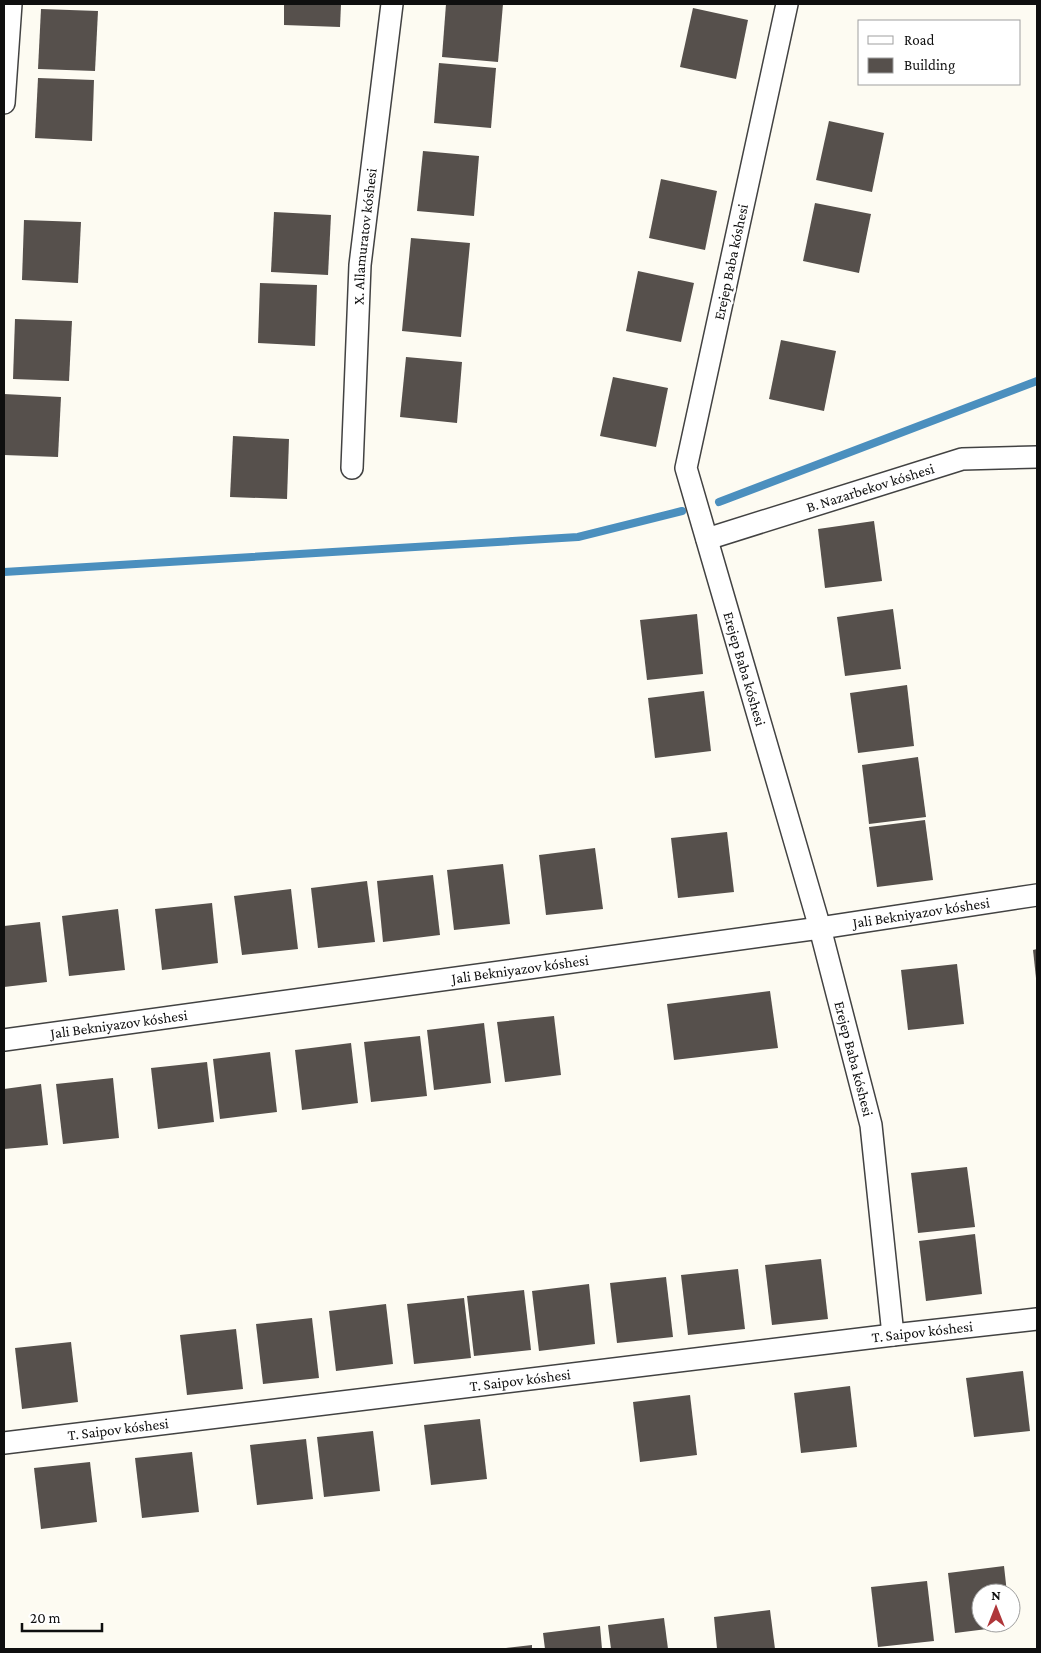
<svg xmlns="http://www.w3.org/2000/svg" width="1041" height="1653" font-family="'Crimson Pro',serif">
<rect width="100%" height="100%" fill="#fdfbf2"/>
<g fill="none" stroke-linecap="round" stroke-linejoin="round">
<g stroke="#4b8fbe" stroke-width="8">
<polyline points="719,502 1037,381"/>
<polyline points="4,572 578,537 682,511"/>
</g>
</g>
<g fill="#56504c">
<polygon points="284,4 341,4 340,27 284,25"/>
<polygon points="446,4 503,4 498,62 442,57"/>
<polygon points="693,8 748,20 736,79 680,67"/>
<polygon points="41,9 98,11 95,71 38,69"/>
<polygon points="439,63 496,68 491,128 434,123"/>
<polygon points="38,78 94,80 92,141 35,138"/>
<polygon points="829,121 884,133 872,192 816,180"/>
<polygon points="423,151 479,156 474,216 417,211"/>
<polygon points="661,179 717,191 705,250 649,238"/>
<polygon points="815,203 871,214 859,273 803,261"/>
<polygon points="274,212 331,215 328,275 271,272"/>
<polygon points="24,220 81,222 78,283 22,280"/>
<polygon points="411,238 470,243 461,337 402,331"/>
<polygon points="638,271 694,283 681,342 626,331"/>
<polygon points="260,283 317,285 315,346 258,343"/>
<polygon points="15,319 72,321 69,381 13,379"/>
<polygon points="781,340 836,351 824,411 769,399"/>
<polygon points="406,357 462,362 457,423 400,417"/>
<polygon points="613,377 668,388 656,447 600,436"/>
<polygon points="4,394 61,397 58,457 4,455"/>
<polygon points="233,436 289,439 287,499 230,497"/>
<polygon points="874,521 882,581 825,588 818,529"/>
<polygon points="893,609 901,669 845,676 837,617"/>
<polygon points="697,614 703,674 647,680 640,620"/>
<polygon points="907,685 914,746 858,753 850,693"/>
<polygon points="704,691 711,751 655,758 648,698"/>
<polygon points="918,757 926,817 869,824 862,765"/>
<polygon points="925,820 933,880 877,887 869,827"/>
<polygon points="727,832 734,892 678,898 671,838"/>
<polygon points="595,848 603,909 546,915 539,855"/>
<polygon points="503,864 510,924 454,930 447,870"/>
<polygon points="433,875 440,935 383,942 377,881"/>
<polygon points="367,881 375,942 318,948 311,888"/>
<polygon points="291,889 298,949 242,955 234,896"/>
<polygon points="212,903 218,963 162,970 155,909"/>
<polygon points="118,909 125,970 69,976 62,916"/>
<polygon points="40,922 47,982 4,987 4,926"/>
<polygon points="1037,949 1037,978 1036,978 1033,950"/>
<polygon points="957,964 964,1024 908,1030 901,970"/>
<polygon points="770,991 778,1048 674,1060 667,1004"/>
<polygon points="554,1016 561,1075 505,1082 497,1022"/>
<polygon points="484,1023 491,1083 434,1090 427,1030"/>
<polygon points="420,1036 427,1096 371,1102 364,1042"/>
<polygon points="351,1043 358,1103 302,1110 295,1050"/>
<polygon points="270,1052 277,1112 220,1119 213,1059"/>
<polygon points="207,1062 214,1122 158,1129 151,1068"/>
<polygon points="113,1078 119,1138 63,1144 56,1084"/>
<polygon points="41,1084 48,1145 4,1149 4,1089"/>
<polygon points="967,1167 975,1227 918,1233 911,1173"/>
<polygon points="975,1234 982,1294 926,1301 919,1241"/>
<polygon points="821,1259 828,1319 772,1325 765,1265"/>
<polygon points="738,1269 745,1329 688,1335 681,1275"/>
<polygon points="666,1277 673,1337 617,1343 610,1283"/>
<polygon points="589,1284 595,1344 539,1351 532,1291"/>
<polygon points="524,1290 531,1350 474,1356 467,1296"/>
<polygon points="464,1298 471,1358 414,1364 407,1304"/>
<polygon points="386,1304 393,1364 336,1371 329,1311"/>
<polygon points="312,1318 319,1378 263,1384 256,1324"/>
<polygon points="236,1329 243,1389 187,1395 180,1335"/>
<polygon points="71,1342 78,1402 22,1409 15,1348"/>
<polygon points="1023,1371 1030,1431 974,1437 966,1378"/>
<polygon points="850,1386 857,1447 801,1453 794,1393"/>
<polygon points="690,1395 697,1455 640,1462 633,1402"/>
<polygon points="480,1419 487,1479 431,1485 424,1425"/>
<polygon points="373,1431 380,1491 324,1497 317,1437"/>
<polygon points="306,1439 313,1499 257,1505 250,1445"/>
<polygon points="192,1452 199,1512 142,1518 135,1458"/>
<polygon points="90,1462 97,1522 41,1529 34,1468"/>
<polygon points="1004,1566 1007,1593 981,1593 981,1623 1011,1623 1011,1626 955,1633 948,1573"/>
<polygon points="927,1581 934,1641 878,1647 871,1587"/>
<polygon points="770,1610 775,1649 717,1649 714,1617"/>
<polygon points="664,1618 668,1649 611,1649 608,1625"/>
<polygon points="600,1626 602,1649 545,1649 543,1633"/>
<polygon points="532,1645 532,1649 506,1649 506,1648"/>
</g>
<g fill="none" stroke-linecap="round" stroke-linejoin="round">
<defs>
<g id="minor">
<path id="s1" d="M787,4l-101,464 134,460 51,197 22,210"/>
<polyline points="4,103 11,4"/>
<path id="s2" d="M352,468l8,-203 32,-261"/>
<path id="s3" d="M707,539l255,-80 75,-2"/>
<path id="s4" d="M4,1040l816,-112 217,-33"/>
<path id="s5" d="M4,1443l889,-108 144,-16"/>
</g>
</defs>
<use href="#minor" stroke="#424242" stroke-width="24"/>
<use href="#minor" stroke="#fff" stroke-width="21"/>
</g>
<g text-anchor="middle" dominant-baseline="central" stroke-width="5" stroke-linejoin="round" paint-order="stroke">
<g font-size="15" fill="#0f0f0f" stroke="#fff">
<text stroke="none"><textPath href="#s2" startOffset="232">X. Allamuratov kóshesi</textPath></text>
<text transform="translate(731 262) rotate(-78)">Erejep Baba kóshesi</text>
<text stroke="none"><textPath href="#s3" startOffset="171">B. Nazarbekov kóshesi</textPath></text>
<text stroke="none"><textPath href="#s1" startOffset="684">Erejep Baba kóshesi</textPath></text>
<text stroke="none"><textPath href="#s4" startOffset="926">Jali Bekniyazov kóshesi</textPath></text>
<text stroke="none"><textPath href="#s4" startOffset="521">Jali Bekniyazov kóshesi</textPath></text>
<text stroke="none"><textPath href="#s4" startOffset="116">Jali Bekniyazov kóshesi</textPath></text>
<text stroke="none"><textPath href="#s1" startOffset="1089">Erejep Baba kóshesi</textPath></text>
<text stroke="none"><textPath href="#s5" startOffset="925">T. Saipov kóshesi</textPath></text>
<text stroke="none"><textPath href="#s5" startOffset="520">T. Saipov kóshesi</textPath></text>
<text stroke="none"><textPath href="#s5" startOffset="115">T. Saipov kóshesi</textPath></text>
</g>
</g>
<rect width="1041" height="1653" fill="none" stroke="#0f0f0f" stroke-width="10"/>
<rect x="858" y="20" width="162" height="65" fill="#ffffff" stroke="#9f9f9f"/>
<rect x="868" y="36" width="25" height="8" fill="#ffffff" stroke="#9f9f9f"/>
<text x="904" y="45" font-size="15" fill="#0f0f0f">Road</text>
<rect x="868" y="58" width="25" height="15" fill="#56504c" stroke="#9f9f9f"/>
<text x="904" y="70" font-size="15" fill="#0f0f0f">Building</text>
<g transform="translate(996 1608)"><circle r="24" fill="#ffffff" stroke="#9f9f9f"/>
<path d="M0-4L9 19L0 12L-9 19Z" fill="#af363a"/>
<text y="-8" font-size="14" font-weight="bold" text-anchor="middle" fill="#0f0f0f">N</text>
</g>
<path d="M22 1623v8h80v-8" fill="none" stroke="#0f0f0f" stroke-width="2.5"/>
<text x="30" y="1623" font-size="15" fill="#0f0f0f" stroke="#ffffff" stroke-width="4" paint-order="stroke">20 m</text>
</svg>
